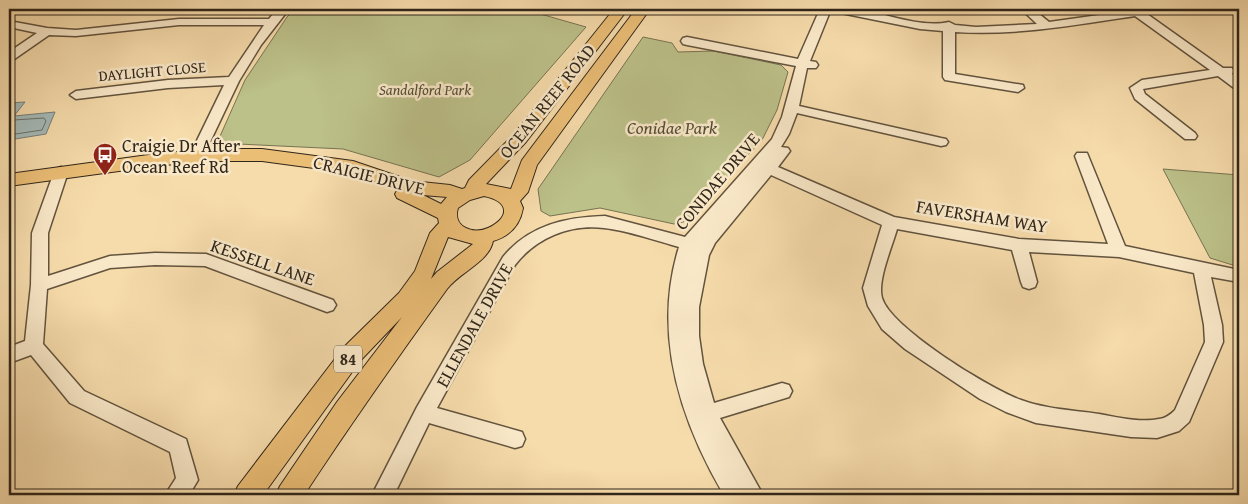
<svg xmlns="http://www.w3.org/2000/svg" width="1248" height="504" font-family="'Gentium Book Plus',serif">
<rect width="100%" height="100%" fill="#f6dbab"/>
<filter id="stains"><feTurbulence type="fractalNoise" baseFrequency=".004" numOctaves="4"/><feColorMatrix values="0 0 0 0 .2 0 0 0 0 .09 0 0 0 0 .02 0 0 0 .5 -.17"/></filter>
<radialGradient id="worn" r=".72"><stop offset=".6" stop-color="#630" stop-opacity="0"/><stop offset="1" stop-color="#630" stop-opacity=".3"/></radialGradient>
<g fill="#bcc089" stroke="#767352">
<polygon points="295,9 379,9 381,14 427,9 523,9 586,27 470,160 439,177 343,149 217,143 245,80 287,17"/>
<polygon points="643,37 672,43 678,52 714,51 781,65 788,72 777,110 762,140 687,221 674,224 600,208 550,216 541,211 538,189"/>
<polygon points="1163,169 1239,175 1239,267 1210,258"/>
</g>
<polygon fill="#a3b8b6" stroke="#757e78" points="25,102 14,116 55,112 46,134 9,140 9,103"/>
<g fill="none" stroke-linecap="round" stroke-linejoin="round">
<polyline stroke="#6a6f68" stroke-width="1" points="9,108 11,110 11,117 14,120 44,118 46,121 42,130 9,135"/>
<defs>
<g id="minor">
<polygon points="277,9 289,9 261,45 239,81 201,161 199,164 189,164 187,161 224,85 168,88 76,99 70,95 76,91 168,80 229,77 264,25 179,25 76,36 49,35 13,60 9,61 9,52 37,33 9,27 9,21 47,28 76,30 179,19 269,19"/>
<path d="M820,9c10,0 20,-1 31,0 32,2 67,20 98,13l6,3 21,2 61,-3 -16,-15h12l16,13 79,-11 -1,-2h16l6,3 -2,2 76,54h9l2,3 -2,3 7,5v10l-5,-1 -16,-12 -75,13 2,5 50,39 2,3 -2,3h-10l-50,-40 -5,-11 12,-8 68,-10 -75,-54c-60,9 -119,20 -180,16v42l68,11 1,3 -6,4 -73,-12 -2,-3v-46l-23,-2 -84,-17 -5,-3 -21,52 6,1 2,3 -2,3h-9l-8,38 142,32 5,1 2,3 -2,3 -5,1 -144,-33 -8,21 -8,13 7,1 2,3 -12,16 116,50 125,22 89,5 -33,-88 2,-3h10l38,93 114,24v12l-28,-5 11,48 1,17 -34,80 -10,9 -22,7 -26,-1 -95,-14 -30,-11 -26,-13 -75,-50 -23,-20 -14,-23 -5,-18 19,-63 -111,-50 -56,68 -6,12 -10,52v29l4,28 11,39 68,-20 7,2 3,6 -3,6 -69,21 43,77h-39c-44,-75 -72,-161 -45,-248 -22,-6 -53,-17 -75,-19 -35,-4 -68,10 -89,37l-78,143 85,24 3,7 -3,7 -7,2 -86,-25 -35,72h-22l45,-88 86,-150c26,-32 63,-40 102,-41l80,21 87,-98 10,-22 14,-51 -109,-21 -4,-1 -2,-3 2,-3 4,-1 111,22zM897,229l115,21 9,32 2,5 6,2 6,-2 2,-5 -8,-30 90,5 75,16 10,52 1,17 -30,68c-5,5 -9,8 -16,9 -19,4 -42,-2 -60,-5 -26,-4 -54,-5 -78,-14 -31,-11 -130,-72 -139,-102 -5,-17 10,-51 15,-69z"/>
<polygon points="61,167 66,169 68,172 48,233 48,276 110,256 155,253 206,254 333,300 336,305 333,310 327,312 205,266 155,265 110,268 47,289 43,344 84,391 186,439 198,480 189,495 165,495 176,478 170,452 70,403 31,355 9,363 9,347 25,341 31,285 32,233 54,172 56,169"/>
</g>
<path id="major" d="M614,9h14l-102,133 -40,42 25,5 11,-29 114,-151h14l-113,156 -9,27 -8,9 3,7c-3,17 -13,28 -30,33 -4,21 -33,31 -46,48 -49,68 -97,136 -143,206h-28l4,-9 57,-84 65,-85 -42,44 -97,134h-29l4,-9 106,-139 55,-54 16,-22 15,-38 9,-10 -1,-5 -41,-20 -2,-4 3,-5 -47,-16 -89,-12h-41l-58,4 -154,21v-12l154,-21 58,-4h41l91,12 59,20 38,4 12,4 3,-1 4,-8 45,-46zM423,195l24,2 -6,7zM484,196c25,5 27,21 4,32 -15,7 -36,-1 -30,-20l12,-8zM448,237l25,7 -36,28 -6,7z"/>
</defs>
<use href="#minor" stroke="#62533e" stroke-width="3"/>
<use href="#major" stroke="#30261a" stroke-width="2"/>
<use href="#minor" fill="#f9e8c8" fill-rule="evenodd"/>
<use href="#major" fill="#ebbe76" fill-rule="evenodd"/>
</g>
<defs>
<symbol id="bus-pin" viewBox="-11 -11 22 30"><path d="M0 17L-7.5 6A9.5 9.5 0 1 1 7.5 6Z" fill="#8f2418" stroke="#f9e8c8"/><path d="M-5-6H5V4H4V6H2V4H-2V6H-4V4H-5ZM-3.5-4V0h7V-4ZM-3.5 1.2v1.5H-2V1.2ZM2 1.2v1.5H3.5V1.2Z" fill="#fff"/></symbol>
</defs>
<g fill-rule="evenodd">
<use href="#bus-pin" x="91" y="141" width="28" height="38"/>
</g>
<g text-anchor="middle" dominant-baseline="central" stroke-width="5" stroke-linejoin="round" paint-order="stroke">
<g font-size="15" fill="#30261a" stroke="#f9e8c8">
<text transform="translate(152 71) rotate(-5)">DAYLIGHT CLOSE</text>
</g>
<g font-size="15" font-style="italic" fill="#534c36" stroke="#f9e8c8">
<text x="425" y="89">Sandalford Park</text>
</g>
<rect fill="#f9e8c8" stroke="#6c604e" stroke-width="1" x="334" y="345.5" width="28" height="27" rx="4"/>
<g font-size="16" font-weight="bold" fill="#30261a">
<text x="348" y="359">84</text>
</g>
<g font-size="18" fill="#30261a" stroke="#f9e8c8">
<text transform="translate(547 101) rotate(-51)">OCEAN REEF ROAD</text>
<text transform="translate(369 175) rotate(14)">CRAIGIE DRIVE</text>
<text transform="translate(717 181) rotate(-50)">CONIDAE DRIVE</text>
<text transform="translate(982 216) rotate(9)">FAVERSHAM WAY</text>
<text transform="translate(263 262) rotate(19)">KESSELL LANE</text>
<text transform="translate(474 325) rotate(-61)">ELLENDALE DRIVE</text>
</g>
<g font-size="18" font-style="italic" fill="#534c36" stroke="#f9e8c8">
<text x="672" y="127">Conidae Park</text>
</g>
<g font-size="18" fill="#30261a" stroke="#f9e8c8" text-anchor="start">
<text x="122" y="145">Craigie Dr After<tspan x="122" dy="21">Ocean Reef Rd</tspan></text>
</g>
</g>
<rect width="1248" height="504" fill="none" stroke="#f6dbab" stroke-width="30"/>
<rect x="10" y="10" width="1228" height="484" fill="none" stroke="#30261a" stroke-width="2.5"/>
<rect x="15" y="15" width="1218" height="474" fill="none" stroke="#30261a"/>
<rect width="100%" height="100%" filter="url(#stains)"/>
<rect width="100%" height="100%" fill="url(#worn)"/>
</svg>
